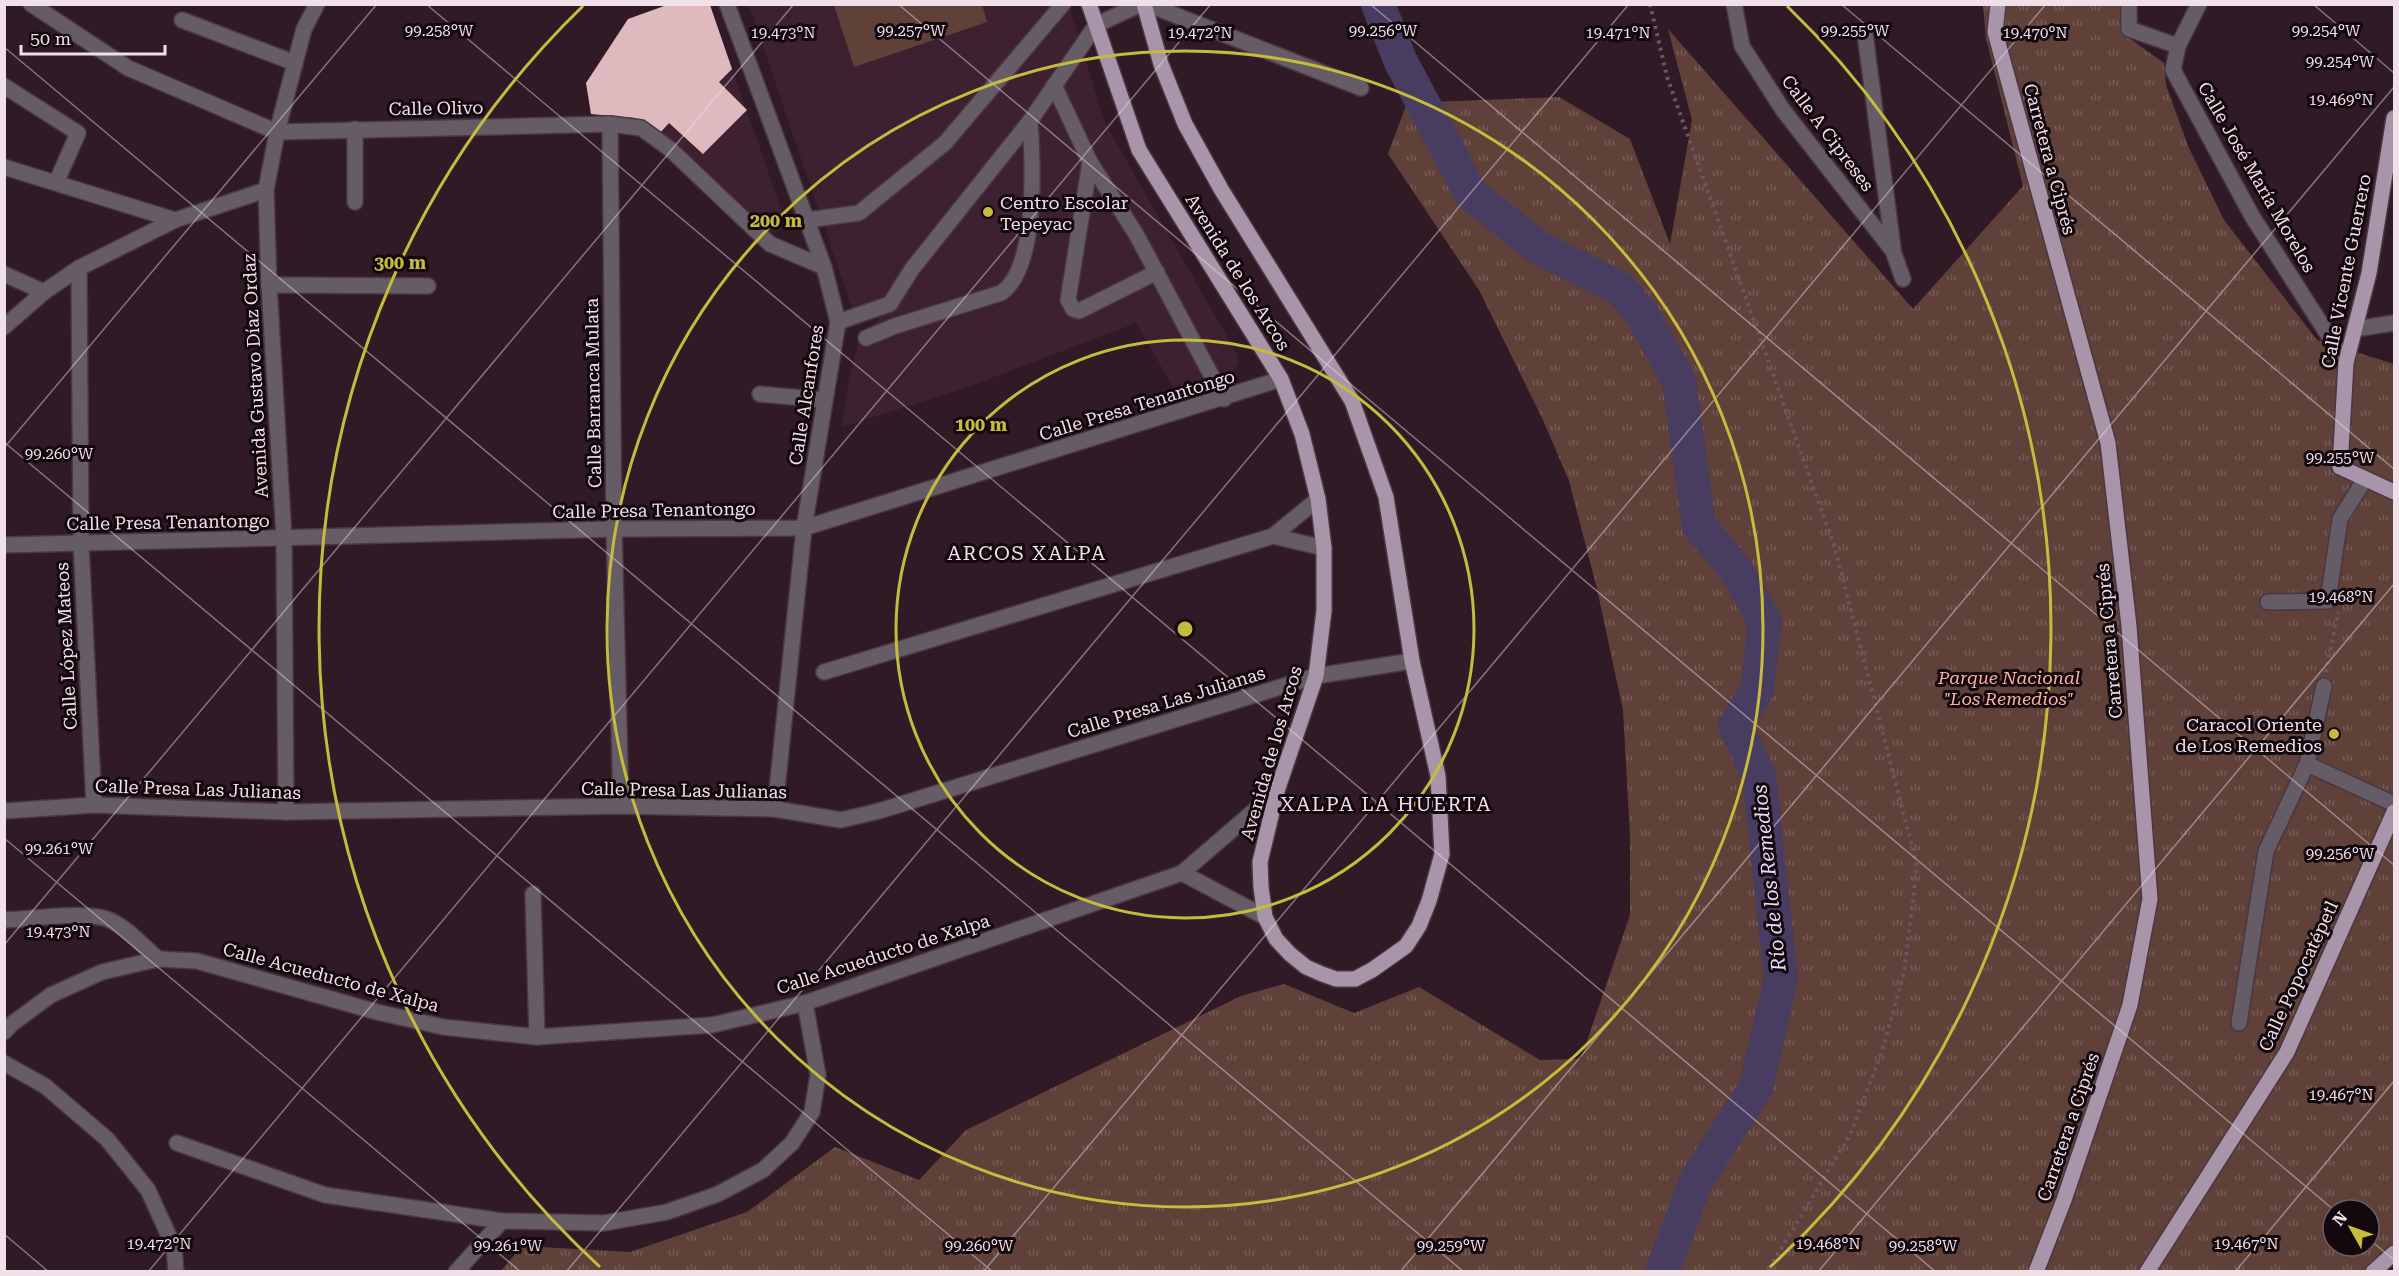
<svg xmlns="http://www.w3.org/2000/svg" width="2399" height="1276" font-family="'Roboto Serif',serif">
<defs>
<pattern id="park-tufts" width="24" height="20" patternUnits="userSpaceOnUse" patternTransform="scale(1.5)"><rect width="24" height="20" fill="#5f413a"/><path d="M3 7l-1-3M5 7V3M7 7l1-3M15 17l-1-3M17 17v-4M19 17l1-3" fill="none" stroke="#765c56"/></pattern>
</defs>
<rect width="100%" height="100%" fill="#301a26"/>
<g fill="#3e2131">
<polygon points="667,5 710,5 785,220 784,226 779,231 772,232 767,229 696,161 635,118 591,114 586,83 628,19"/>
<polygon points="749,5 1069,5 1104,121 1237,354 1238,364 1231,373 1176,392 1136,323 968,387 842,427 848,384 858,342 878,320 878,313 862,302 854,314"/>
</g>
<polygon fill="#5f413a" points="834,5 982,5 987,22 854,67"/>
<path fill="url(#park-tufts)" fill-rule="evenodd" d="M1983,5h144l2,33 35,25 2,22 22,61 36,74 93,120 77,24v883l-28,24 -1866,1 22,-26 108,6 117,-40 88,-65 84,33 47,-50 275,-134 43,-12 70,29 65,-26 121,73 41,-1 49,-144v-79l-7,-126 -26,-121 -28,-108 -26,-61 -64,-130 -91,-136 19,-51 152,-6 71,42 40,105 22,-124 -24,-91 245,280 110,-123 -37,-148zM2333,1210h36v36h-36z"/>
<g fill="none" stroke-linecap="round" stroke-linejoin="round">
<polyline stroke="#493c61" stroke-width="34" points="1378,4 1400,60 1471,194 1539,248 1620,288 1643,316 1679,381 1699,526 1736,570 1765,621 1757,690 1735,725 1759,776 1781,978 1756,1087 1696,1181 1662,1272"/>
</g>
<polygon fill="#debabe" points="667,5 710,5 732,69 719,82 747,110 703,154 669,123 658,135 635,118 591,114 586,83 628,19"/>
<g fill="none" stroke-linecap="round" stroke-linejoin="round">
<defs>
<g id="minor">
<polyline points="31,4 128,68 277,132 610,124 641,128 670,149 770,244 824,267"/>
<polyline points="727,4 824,267 838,322 804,528 775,809"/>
<polyline points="1147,4 1361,88"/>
<polyline points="1734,4 1742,46 1783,110 1893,251 1903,279"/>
<polyline points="2129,4 2129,29 2178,46"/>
<polyline points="2199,4 2178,46 2173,70 2252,216 2346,363"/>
<polyline points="182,20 295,63"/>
<polyline points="1865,34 1893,248"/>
<polyline points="1054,85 1090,162 1136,234 1224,399"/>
<polyline points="4,86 78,133 56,183"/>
<polyline points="610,124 614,529 621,806"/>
<polyline points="355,129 355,202"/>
<polyline points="1090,162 1068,300 1073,309 1079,311 1157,272"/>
<polyline points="4,167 175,220"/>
<polyline points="807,220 859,213 945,143 1063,4"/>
<polyline points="79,268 81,544 94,805"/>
<polyline points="4,274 44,292"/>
<polyline points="269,285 428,286"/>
<polyline points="838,322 890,304 912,269 1030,121 1096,25 1141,4"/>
<polyline points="4,327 44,292 79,268 175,220 266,190"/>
<polyline points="2355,329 2394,323"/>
<path d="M866,338l29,-12 106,-33c37,-25 32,-130 29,-172"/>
<polyline points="760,394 825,400"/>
<polyline points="1273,536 1324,548"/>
<polyline points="4,545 614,529 804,528 1281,379"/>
<polyline points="2268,602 2328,601 2340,519 2365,479"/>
<polyline points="824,672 1273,536 1318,499"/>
<polyline points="2307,764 2394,804"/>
<polyline points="4,811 94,805 286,812 621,806 775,809 841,820 879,811 1316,676 1412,661"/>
<polyline points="286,812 284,538 269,285 266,190 277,132 295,63 304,29 317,4"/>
<polyline points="1182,873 1265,917"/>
<polyline points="533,894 537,1037"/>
<path d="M4,920c26,-1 80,-9 103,-1 19,7 35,26 51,40"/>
<polyline points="2239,1023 2266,851 2307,764 2324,686"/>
<polyline points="4,1032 13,1023 51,995 102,972 158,959 197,961 377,1012 443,1027 537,1037 712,1025 805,1003 1182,873 1277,791"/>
<polyline points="4,1063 45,1086 107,1139 148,1190 174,1247 176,1272"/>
<polyline points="177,1143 325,1195 502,1221 604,1223 667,1212 718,1194 763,1170 792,1143 812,1112 818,1075 805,1003"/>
<polyline points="456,1272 502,1221"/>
</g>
<g id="major">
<polyline points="1089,4 1139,150 1281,379 1302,434 1318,499 1324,548 1324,611 1316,676 1277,791 1260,862 1261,887 1265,917 1276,939 1290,954 1306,967 1322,974 1336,979 1355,979 1372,970 1406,946 1419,926 1429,901 1442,854 1438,776 1412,661 1386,497 1352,401 1221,189 1185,124 1161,64 1144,4"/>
<polyline points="1998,4 1995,32 2108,443 2129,626 2150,899 2130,1005 2064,1200 2036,1272"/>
<polyline points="2394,118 2369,273 2346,363 2340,467 2394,492"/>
<polyline points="2147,1272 2287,1052 2394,812"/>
<polyline points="2373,1272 2394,1253"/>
</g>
</defs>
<use href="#minor" stroke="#4b3641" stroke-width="18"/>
<use href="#major" stroke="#4b3641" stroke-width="18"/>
<g stroke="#6a5661" stroke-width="4" stroke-dasharray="3 4.5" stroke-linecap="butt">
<polyline points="1650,4 1667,77 1835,548 1917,866 1904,973 1882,1051 1851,1133 1767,1272"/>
<polyline points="2326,672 2338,612"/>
</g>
<use href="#minor" stroke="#655c65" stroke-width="15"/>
<use href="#major" stroke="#a895a9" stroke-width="15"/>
</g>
<path fill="none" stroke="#f0e0e8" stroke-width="1.5" stroke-opacity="0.45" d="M426,4l1510,1268M898,4l1436,1206M1370,4l1024,861M1841,4l553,465M2313,4l81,69M4,47l1460,1225M4,442l989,830M4,448l373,-444M4,838l517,434M4,945l790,-941M4,1234l45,38M2369,1239l25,21M148,1272l1063,-1268M566,1272l1063,-1268M983,1272l1063,-1268M1400,1272l994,-1185M1818,1272l576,-688M2235,1272l159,-191"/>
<g fill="none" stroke="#c5bc3d" stroke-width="3">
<circle cx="1185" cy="629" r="289"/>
<circle cx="1185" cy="629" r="578"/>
<path d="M600 1267A866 866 0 0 1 583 6M1787 6A866 866 0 0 1 1770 1267"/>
</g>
<g fill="#c5bc3d" stroke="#12080d" stroke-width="2">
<circle cx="988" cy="212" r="6"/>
<circle cx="2334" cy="734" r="6"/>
</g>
<g text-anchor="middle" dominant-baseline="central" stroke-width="6" stroke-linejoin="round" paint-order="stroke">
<g font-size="18" fill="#f0e0e8" stroke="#12080d">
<text transform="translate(436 108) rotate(-1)">Calle Olivo</text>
<text transform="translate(1828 133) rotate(53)">Calle A Cipreses</text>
<text transform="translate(2050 159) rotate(75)">Carretera a Ciprés</text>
<text transform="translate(2257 177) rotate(60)">Calle José María Morelos</text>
<text transform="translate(2346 271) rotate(-79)">Calle Vicente Guerrero</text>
<text transform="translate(1238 272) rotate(58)">Avenida de los Arcos</text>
<text transform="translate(255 376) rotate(-93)">Avenida Gustavo Díaz Ordaz</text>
<text transform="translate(593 393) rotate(-91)">Calle Barranca Mulata</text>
<text transform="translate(806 395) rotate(-81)">Calle Alcanfores</text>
<text transform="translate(1137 405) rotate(-17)">Calle Presa Tenantongo</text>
<text transform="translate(654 510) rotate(-1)">Calle Presa Tenantongo</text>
<text transform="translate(168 522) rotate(-1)">Calle Presa Tenantongo</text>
<text transform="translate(2109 641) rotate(-95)">Carretera a Ciprés</text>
<text transform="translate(66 646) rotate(-93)">Calle López Mateos</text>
<text transform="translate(1166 702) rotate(-17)">Calle Presa Las Julianas</text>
<text transform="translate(1271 753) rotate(-74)">Avenida de los Arcos</text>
<text transform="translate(198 789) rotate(2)">Calle Presa Las Julianas</text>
<text transform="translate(684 790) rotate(1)">Calle Presa Las Julianas</text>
<text transform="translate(883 954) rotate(-18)">Calle Acueducto de Xalpa</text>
<text transform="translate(2298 976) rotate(-65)">Calle Popocatépetl</text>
<text transform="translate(331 977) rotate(15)">Calle Acueducto de Xalpa</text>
<text transform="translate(2068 1127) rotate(-71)">Carretera a Ciprés</text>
</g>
<g font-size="18" fill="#f0e0e8" stroke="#12080d" text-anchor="start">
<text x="1000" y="202">Centro Escolar<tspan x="1000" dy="21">Tepeyac</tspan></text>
<text x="2322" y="724" text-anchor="end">Caracol Oriente<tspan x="2322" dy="21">de Los Remedios</tspan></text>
</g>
<g font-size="18" font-style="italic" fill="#fdb09e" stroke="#12080d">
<text x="2009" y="677">Parque Nacional<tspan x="2009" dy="21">"Los Remedios"</tspan></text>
</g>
<g font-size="20" letter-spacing="1.5" fill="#f0e0e8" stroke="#12080d">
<text x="1027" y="553">ARCOS XALPA</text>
<text x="1386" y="804">XALPA LA HUERTA</text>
</g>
<g font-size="20" font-style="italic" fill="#e4dbf6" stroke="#12080d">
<text transform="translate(1769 878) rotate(-96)">Río de los Remedios</text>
</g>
</g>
<g font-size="15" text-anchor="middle" fill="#f0e0e8" stroke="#12080d" stroke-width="6" stroke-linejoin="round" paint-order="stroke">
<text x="1383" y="36">99.256°W</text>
<text x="1855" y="36">99.255°W</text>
<text x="439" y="36">99.258°W</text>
<text x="911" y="36">99.257°W</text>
<text x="2326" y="36">99.254°W</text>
<text x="783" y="38">19.473°N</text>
<text x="1200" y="38">19.472°N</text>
<text x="1618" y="38">19.471°N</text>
<text x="2035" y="38">19.470°N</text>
<text x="2340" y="67">99.254°W</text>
<text x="2341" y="105">19.469°N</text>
<text x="59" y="459">99.260°W</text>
<text x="2340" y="463">99.255°W</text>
<text x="2341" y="602">19.468°N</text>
<text x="59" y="854">99.261°W</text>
<text x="2340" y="859">99.256°W</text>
<text x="58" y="937">19.473°N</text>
<text x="2341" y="1100">19.467°N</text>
<text x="159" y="1249">19.472°N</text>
<text x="1828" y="1249">19.468°N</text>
<text x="2246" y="1249">19.467°N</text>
<text x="508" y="1251">99.261°W</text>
<text x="979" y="1251">99.260°W</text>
<text x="1451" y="1251">99.259°W</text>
<text x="1923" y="1251">99.258°W</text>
</g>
<circle cx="1185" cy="629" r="9" fill="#c5bc3d" stroke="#12080d" stroke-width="3"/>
<g font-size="18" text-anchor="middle" font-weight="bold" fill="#c5bc3d" stroke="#12080d" stroke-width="6" stroke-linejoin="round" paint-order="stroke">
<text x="776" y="227">200 m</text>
<text x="400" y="269">300 m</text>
<text x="981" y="431">100 m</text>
</g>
<rect width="2399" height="1276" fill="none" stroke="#f0e0e8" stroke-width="12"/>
<g transform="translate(2351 1228) rotate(310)"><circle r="28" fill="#12080d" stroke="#6b5e65" stroke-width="1.5"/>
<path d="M0-4.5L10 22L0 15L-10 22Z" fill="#c5bc3d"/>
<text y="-9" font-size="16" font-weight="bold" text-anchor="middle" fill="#f0e0e8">N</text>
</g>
<path d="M21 45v9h144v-9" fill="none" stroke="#f0e0e8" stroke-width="3"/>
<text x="30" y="45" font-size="18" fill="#f0e0e8" stroke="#12080d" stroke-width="4.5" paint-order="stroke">50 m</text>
</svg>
